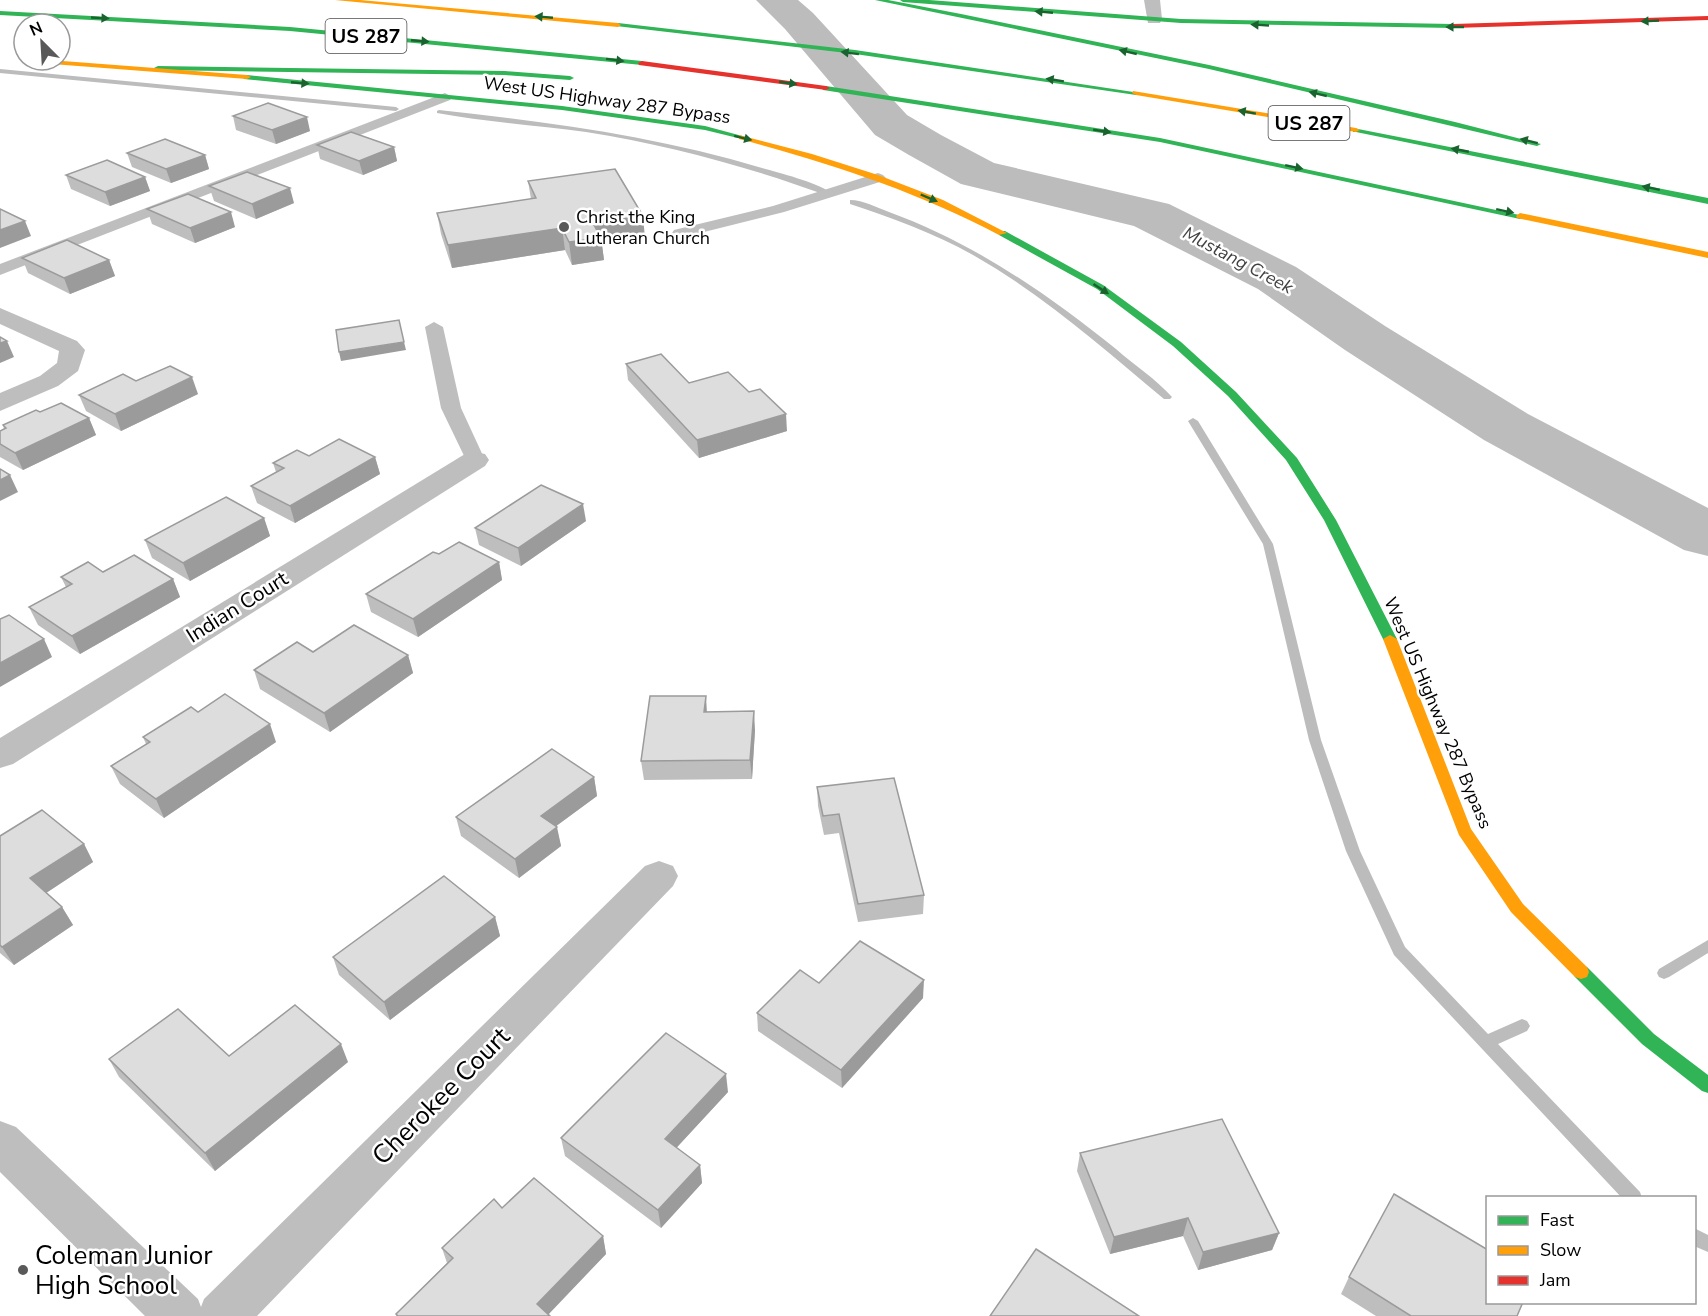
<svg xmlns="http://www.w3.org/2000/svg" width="1708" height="1316" font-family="'Nunito Sans',sans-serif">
<rect width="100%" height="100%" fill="#fff"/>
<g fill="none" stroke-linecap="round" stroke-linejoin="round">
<g fill="#bcbcbc" fill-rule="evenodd">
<polygon points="0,69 396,107 399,109 396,111 0,73"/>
<path d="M439,110c109,12 217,26 323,58 18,5 53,14 68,24l-7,2c-77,-28 -156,-49 -237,-62 -49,-7 -101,-10 -149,-19v-2z"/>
<path d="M850,200c13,0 28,8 39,12 85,31 157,81 227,137 18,16 40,30 56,48l-2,2h-6c-61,-51 -122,-105 -191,-144 -39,-22 -81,-37 -123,-51z"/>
<polygon points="1193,418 1198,421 1273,544 1321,740 1360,851 1405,947 1488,1034 1522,1019 1527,1021 1530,1026 1527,1031 1498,1044 1640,1192 1642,1198 1622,1198 1394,955 1346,851 1309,740 1263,544 1188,421"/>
<polygon points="1708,940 1708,953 1669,977 1664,979 1659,977 1657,973 1659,969"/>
<polygon points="1694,1228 1708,1235 1708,1252 1694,1246"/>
</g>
<polygon fill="#bcbcbc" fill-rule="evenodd" points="756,0 798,0 813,13 907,115 941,135 994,163 1169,204 1296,267 1385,326 1528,414 1708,508 1708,556 1684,550 1484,440 1345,350 1258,289 1134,226 961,184 909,155 875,135 785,29"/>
<g fill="#bebebe" fill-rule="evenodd">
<polygon points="445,93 452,97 450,100 0,275 0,264"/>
<polygon points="878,173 883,175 886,178 883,181 784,212 680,238 672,233 674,230 773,206"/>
<polygon points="434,322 443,327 461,408 485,460 482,464 468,464 441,408 425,327"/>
</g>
<g fill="#bebebe" fill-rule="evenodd">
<polygon points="1144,0 1160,0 1162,19 1160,23 1148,23"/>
<polygon points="0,308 77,341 85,350 78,371 58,386 0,411 0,393 40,376 57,363 59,351 0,324"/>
<polygon points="475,452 485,454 489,460 485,466 13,764 0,768 0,738 465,454"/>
<polygon points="659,861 673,866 678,876 673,886 257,1316 145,1316 0,1172 0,1121 16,1127 198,1299 201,1307 204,1299 645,866"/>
</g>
<g fill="#30b455" fill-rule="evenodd">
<polygon points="875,0 888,0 961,14 1209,65 1455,122 1541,144 1537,146 1209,69"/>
<polygon points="900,0 929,0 1181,19 1453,24 1456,26 1453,28 1181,23 903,2"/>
<polygon points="0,11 290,27 642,61 646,63 642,65 290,31 0,15"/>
<polygon points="618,23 855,50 1140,93 1136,95 855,54 616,26"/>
<polygon points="158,66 505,71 570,76 574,78 570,80 505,75 155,70 154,68"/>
<polygon points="247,75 562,106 705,126 746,137 742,139 705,130 562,110 244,79 243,77"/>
<polygon points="826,86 1160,138 1524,216 1520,219 1160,142 823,90 822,88"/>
<polygon points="1353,128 1708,198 1708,204 1356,132 1353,132"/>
<polygon points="999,231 1005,231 1103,285 1181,342 1236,392 1297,458 1336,520 1397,639 1395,642 1385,642 1383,639 1324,520 1286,460 1228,396 1173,346 1097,289 999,235"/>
<polygon points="1581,965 1587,967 1654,1034 1708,1075 1708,1093 1702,1091 1642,1044 1575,977 1573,972 1575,967"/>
</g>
<g fill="#ff9f0a" fill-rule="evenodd">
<polygon points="335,0 360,0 618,23 621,25 618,27"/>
<polygon points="23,58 247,75 251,77 247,79 26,62 22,60"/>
<polygon points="1133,91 1356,128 1360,130 1356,132 1136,95 1132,93"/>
<path d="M739,135l73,19 66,21 65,25 64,33 -8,2c-83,-44 -170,-72 -260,-96z"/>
<polygon points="1520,213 1708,252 1708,258 1517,218 1516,216"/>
<polygon points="1390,635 1397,639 1471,829 1523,904 1587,967 1589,972 1587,977 1581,979 1575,977 1511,912 1459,835 1383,639"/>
</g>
<g fill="#e5322d" fill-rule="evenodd">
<polygon points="1708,16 1708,20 1453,28 1450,26 1453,24"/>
<polygon points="642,61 826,86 830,88 826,90 639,65 638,63"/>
</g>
</g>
<g fill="#bebebe">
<polygon points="233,116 310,131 276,144 236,130"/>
<polygon points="317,145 394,147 397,161 363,175 320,159"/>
<polygon points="127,153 205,155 209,169 171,183 132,167"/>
<polygon points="66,175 145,177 150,191 110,206 71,189"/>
<polygon points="528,181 645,238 602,245 604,260 572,265 565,250 452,268 441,234 437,213 531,199"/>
<polygon points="209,186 294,203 256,219 214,201"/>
<polygon points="147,209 235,227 195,243 152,224"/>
<polygon points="22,258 109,260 115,276 70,294 28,273"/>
<polygon points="626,364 689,383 787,431 699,458 628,380"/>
<polygon points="136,381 198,394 121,431 86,411 79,395"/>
<polygon points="40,412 89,418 96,435 23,470 0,457 0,431 4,429 3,425"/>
<polygon points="309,456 375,457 380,474 295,523 257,503 251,486 276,472 273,463"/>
<polygon points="264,518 270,536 190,581 152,558 145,540"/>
<polygon points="586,521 521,566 479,545 475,528"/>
<polygon points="439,554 499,562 502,580 418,637 371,612 366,594"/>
<polygon points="103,572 173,579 180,597 80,654 38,625 29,607 66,587 61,577"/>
<polygon points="313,652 408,655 413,673 330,732 260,689 254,670"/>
<polygon points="198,712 276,742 164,818 120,784 111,766 146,744 143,737"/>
<polygon points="707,712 755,730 752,779 644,780 641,761"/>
<polygon points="594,777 597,796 556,826 561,846 519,878 461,836 456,817"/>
<polygon points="817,787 924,895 923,914 858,922 839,833 824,835 818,806"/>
<polygon points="0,836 84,844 93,862 46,893 62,907 73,925 14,965 0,953"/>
<polygon points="495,917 500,936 390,1020 339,975 333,957"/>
<polygon points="819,983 923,998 842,1088 758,1031 757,1013"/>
<polygon points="229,1056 348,1062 215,1171 119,1077 109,1059"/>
<polygon points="728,1092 676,1148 700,1165 702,1183 661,1228 565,1156 561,1138"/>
<polygon points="1080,1153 1279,1233 1272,1250 1198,1270 1183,1236 1110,1254 1077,1171"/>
<polygon points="502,1208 603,1236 606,1254 548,1314 550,1316 396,1316 396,1314 447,1263 442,1248"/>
<polygon points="1349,1277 1517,1316 1376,1316 1341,1294"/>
</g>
<g fill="#9b9b9b">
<polygon points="307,117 310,131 276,144 272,130"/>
<polygon points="394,147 397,161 363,175 359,161"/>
<polygon points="205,155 209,169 171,183 166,169"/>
<polygon points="145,177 150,191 110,206 105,192"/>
<polygon points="290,188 294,203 256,219 252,204"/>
<polygon points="231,212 235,227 195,243 190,228"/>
<polygon points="643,216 645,238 602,245 604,260 572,265 569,242 593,223"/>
<polygon points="25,221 31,236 0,248 0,230"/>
<polygon points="562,228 565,250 452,268 448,245"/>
<polygon points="109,260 115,276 70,294 64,278"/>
<polygon points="7,341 14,357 0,363 0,343"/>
<polygon points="404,342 406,350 341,361 339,352"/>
<polygon points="192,377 198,394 121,431 115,414"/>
<polygon points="786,414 787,431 699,458 697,440"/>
<polygon points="89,418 96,435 23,470 15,453"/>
<polygon points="375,457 380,474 295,523 290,506"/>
<polygon points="10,475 18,492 0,501 0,480"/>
<polygon points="583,504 586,521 521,566 518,548"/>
<polygon points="264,518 270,536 190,581 183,563"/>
<polygon points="499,562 502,580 418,637 413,619"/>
<polygon points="173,579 180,597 80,654 72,636"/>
<polygon points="44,639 52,657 0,687 0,663"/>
<polygon points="408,655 413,673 330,732 324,713"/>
<polygon points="706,696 707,714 704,712"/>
<polygon points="754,711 755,730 752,779 750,760"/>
<polygon points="270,724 276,742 164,818 156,799"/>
<polygon points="594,777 597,796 544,835 541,816"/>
<polygon points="557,827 561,846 519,878 515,859"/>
<polygon points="84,844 93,862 40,897 30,878"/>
<polygon points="62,907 73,925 14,965 2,947"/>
<polygon points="495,917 500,936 390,1020 384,1002"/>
<polygon points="924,980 923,998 842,1088 841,1070"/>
<polygon points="341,1044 348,1062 215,1171 205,1153"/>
<polygon points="726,1074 728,1092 668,1157 665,1139"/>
<polygon points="700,1165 702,1183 661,1228 658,1210"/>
<polygon points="1188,1218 1183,1236 1110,1254 1114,1237"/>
<polygon points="1279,1233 1272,1250 1198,1270 1203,1252"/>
<polygon points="603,1236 606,1254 547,1316 537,1304"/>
</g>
<g fill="#ddd" stroke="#9b9b9b" stroke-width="1.5">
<polygon points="268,103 307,117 272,130 233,116"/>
<polygon points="351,132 394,147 359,161 317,145"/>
<polygon points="165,139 205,155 166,169 127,153"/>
<polygon points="107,160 145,177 105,192 66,175"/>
<polygon points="615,169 643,216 593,223 601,238 569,242 562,228 448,245 437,213 536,198 528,181"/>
<polygon points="247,172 290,188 252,204 209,186"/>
<polygon points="188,194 231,212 190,228 147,209"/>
<polygon points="0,209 25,221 0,230"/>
<polygon points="67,240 109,260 64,278 22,258"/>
<polygon points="399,320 404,342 339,352 336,330"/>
<polygon points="0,337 7,341 0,343"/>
<polygon points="661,354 689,383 728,372 749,392 760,389 786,414 697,440 626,364"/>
<polygon points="170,366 192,377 115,414 79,395 123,374 136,381"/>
<polygon points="61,403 89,418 15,453 0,444 0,431 6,428 3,425 36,410 40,412"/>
<polygon points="339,439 375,457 290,506 251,486 284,468 273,463 297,450 309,456"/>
<polygon points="0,469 10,475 0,480"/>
<polygon points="541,485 583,504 518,548 475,528"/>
<polygon points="226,497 264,518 183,563 145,540"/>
<polygon points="459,542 499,562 413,619 366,594 433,552 439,554"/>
<polygon points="134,555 173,579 72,636 29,607 72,584 61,577 88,562 103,572"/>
<polygon points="9,615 44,639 0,663 0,619"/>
<polygon points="354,625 408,655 324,713 254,670 297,642 313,652"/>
<polygon points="225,694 270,724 156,799 111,766 150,742 143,737 191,707 198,712"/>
<polygon points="650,696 706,696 704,712 754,711 750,760 641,761"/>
<polygon points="552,749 594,777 541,816 557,827 515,859 456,817"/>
<polygon points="894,778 924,895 858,904 839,814 823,816 817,787"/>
<polygon points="42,810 84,844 30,878 62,907 2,947 0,945 0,836"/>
<polygon points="444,876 495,917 384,1002 333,957"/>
<polygon points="860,941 924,980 841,1070 757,1013 800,970 819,983"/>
<polygon points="295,1005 341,1044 205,1153 109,1059 178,1009 229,1056"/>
<polygon points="666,1033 726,1074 665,1139 700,1165 658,1210 561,1138"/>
<polygon points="1222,1119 1279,1233 1203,1252 1188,1218 1114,1237 1080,1153"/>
<polygon points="534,1178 603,1236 537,1304 550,1316 398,1316 396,1314 453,1258 442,1248 494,1199 502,1208"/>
<polygon points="1394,1194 1488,1250 1488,1302 1523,1302 1517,1316 1411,1316 1349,1277"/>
<polygon points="1036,1249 1139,1316 990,1316"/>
</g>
<defs><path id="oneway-solid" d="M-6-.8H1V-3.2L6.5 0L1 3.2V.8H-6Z" transform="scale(1.5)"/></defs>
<g fill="#1a632f">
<use href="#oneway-solid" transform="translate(1044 12) rotate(-175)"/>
<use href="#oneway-solid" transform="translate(544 17) rotate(-175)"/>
<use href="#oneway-solid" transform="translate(100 18) rotate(3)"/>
<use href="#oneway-solid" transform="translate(1650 21) rotate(177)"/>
<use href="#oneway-solid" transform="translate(1260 25) rotate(-177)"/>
<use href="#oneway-solid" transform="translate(1455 27) rotate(-180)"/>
<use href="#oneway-solid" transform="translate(420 41) rotate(5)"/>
<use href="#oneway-solid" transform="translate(1128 52) rotate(-167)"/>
<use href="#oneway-solid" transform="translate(850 53) rotate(-173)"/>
<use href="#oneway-solid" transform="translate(615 60) rotate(7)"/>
<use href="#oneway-solid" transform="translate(1055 80) rotate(-171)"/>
<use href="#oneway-solid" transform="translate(300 83) rotate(5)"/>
<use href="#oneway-solid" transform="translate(788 83) rotate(8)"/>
<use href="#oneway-solid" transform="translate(1318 94) rotate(-167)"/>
<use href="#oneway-solid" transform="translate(1247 112) rotate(-170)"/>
<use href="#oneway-solid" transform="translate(1102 131) rotate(9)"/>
<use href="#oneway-solid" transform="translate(743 138) rotate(14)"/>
<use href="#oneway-solid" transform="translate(1529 141) rotate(-166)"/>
<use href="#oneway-solid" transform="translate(1460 150) rotate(-169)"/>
<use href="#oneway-solid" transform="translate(1294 167) rotate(12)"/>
<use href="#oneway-solid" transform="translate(1651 188) rotate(-168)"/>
<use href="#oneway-solid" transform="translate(929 198) rotate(23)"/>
<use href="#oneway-solid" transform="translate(1505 211) rotate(12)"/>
<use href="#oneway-solid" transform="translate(1101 289) rotate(33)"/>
</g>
<g fill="#595959" stroke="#fff" stroke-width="2">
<circle cx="564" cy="227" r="6"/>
<circle cx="23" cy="1270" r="6"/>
</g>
<g text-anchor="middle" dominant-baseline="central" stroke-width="5" stroke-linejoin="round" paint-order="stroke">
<g font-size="18" fill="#000" stroke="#fff">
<text transform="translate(607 100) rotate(8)">West US Highway 287 Bypass</text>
<text transform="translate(1438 713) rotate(67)">West US Highway 287 Bypass</text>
</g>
<g font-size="18" fill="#000" stroke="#fff" text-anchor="start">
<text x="576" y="217">Christ the King<tspan x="576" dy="21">Lutheran Church</tspan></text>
</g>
<g font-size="18" font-style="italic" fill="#414141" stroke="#fff">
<text transform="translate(1238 260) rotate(28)">Mustang Creek</text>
</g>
<g fill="#fff" stroke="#4c4c4c" stroke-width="1.5">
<rect x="325.5" y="19" width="81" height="34" rx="4.5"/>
<rect x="1268.5" y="106" width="81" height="34" rx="4.5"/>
</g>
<g font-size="20" font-weight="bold" fill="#000">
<text x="366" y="36">US 287</text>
<text x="1309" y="123">US 287</text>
</g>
<g font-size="21" fill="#000" stroke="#fff">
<text transform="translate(237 607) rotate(-32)">Indian Court</text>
</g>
<g font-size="26" fill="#000" stroke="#fff">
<text transform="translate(441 1096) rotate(-45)">Cherokee Court</text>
</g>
<g font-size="26" fill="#000" stroke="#fff" text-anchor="start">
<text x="35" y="1255">Coleman Junior<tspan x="35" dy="30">High School</tspan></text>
</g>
</g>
<rect x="1486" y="1196" width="210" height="108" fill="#ffffff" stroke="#999999" stroke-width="1.5"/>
<rect x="1498" y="1216" width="30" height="9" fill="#30b455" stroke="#999999" stroke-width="1.5"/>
<text x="1540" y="1226" font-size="18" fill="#000000">Fast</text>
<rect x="1498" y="1246" width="30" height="9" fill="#ff9f0a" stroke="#999999" stroke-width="1.5"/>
<text x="1540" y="1256" font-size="18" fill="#000000">Slow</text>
<rect x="1498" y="1276" width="30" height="9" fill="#e5322d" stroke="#999999" stroke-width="1.5"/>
<text x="1540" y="1286" font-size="18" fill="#000000">Jam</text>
<g transform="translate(42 42) rotate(336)"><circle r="28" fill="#ffffff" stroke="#999999" stroke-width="1.5"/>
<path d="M0-4.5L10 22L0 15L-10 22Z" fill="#595959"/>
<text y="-9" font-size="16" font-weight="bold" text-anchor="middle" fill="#000000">N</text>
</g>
</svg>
